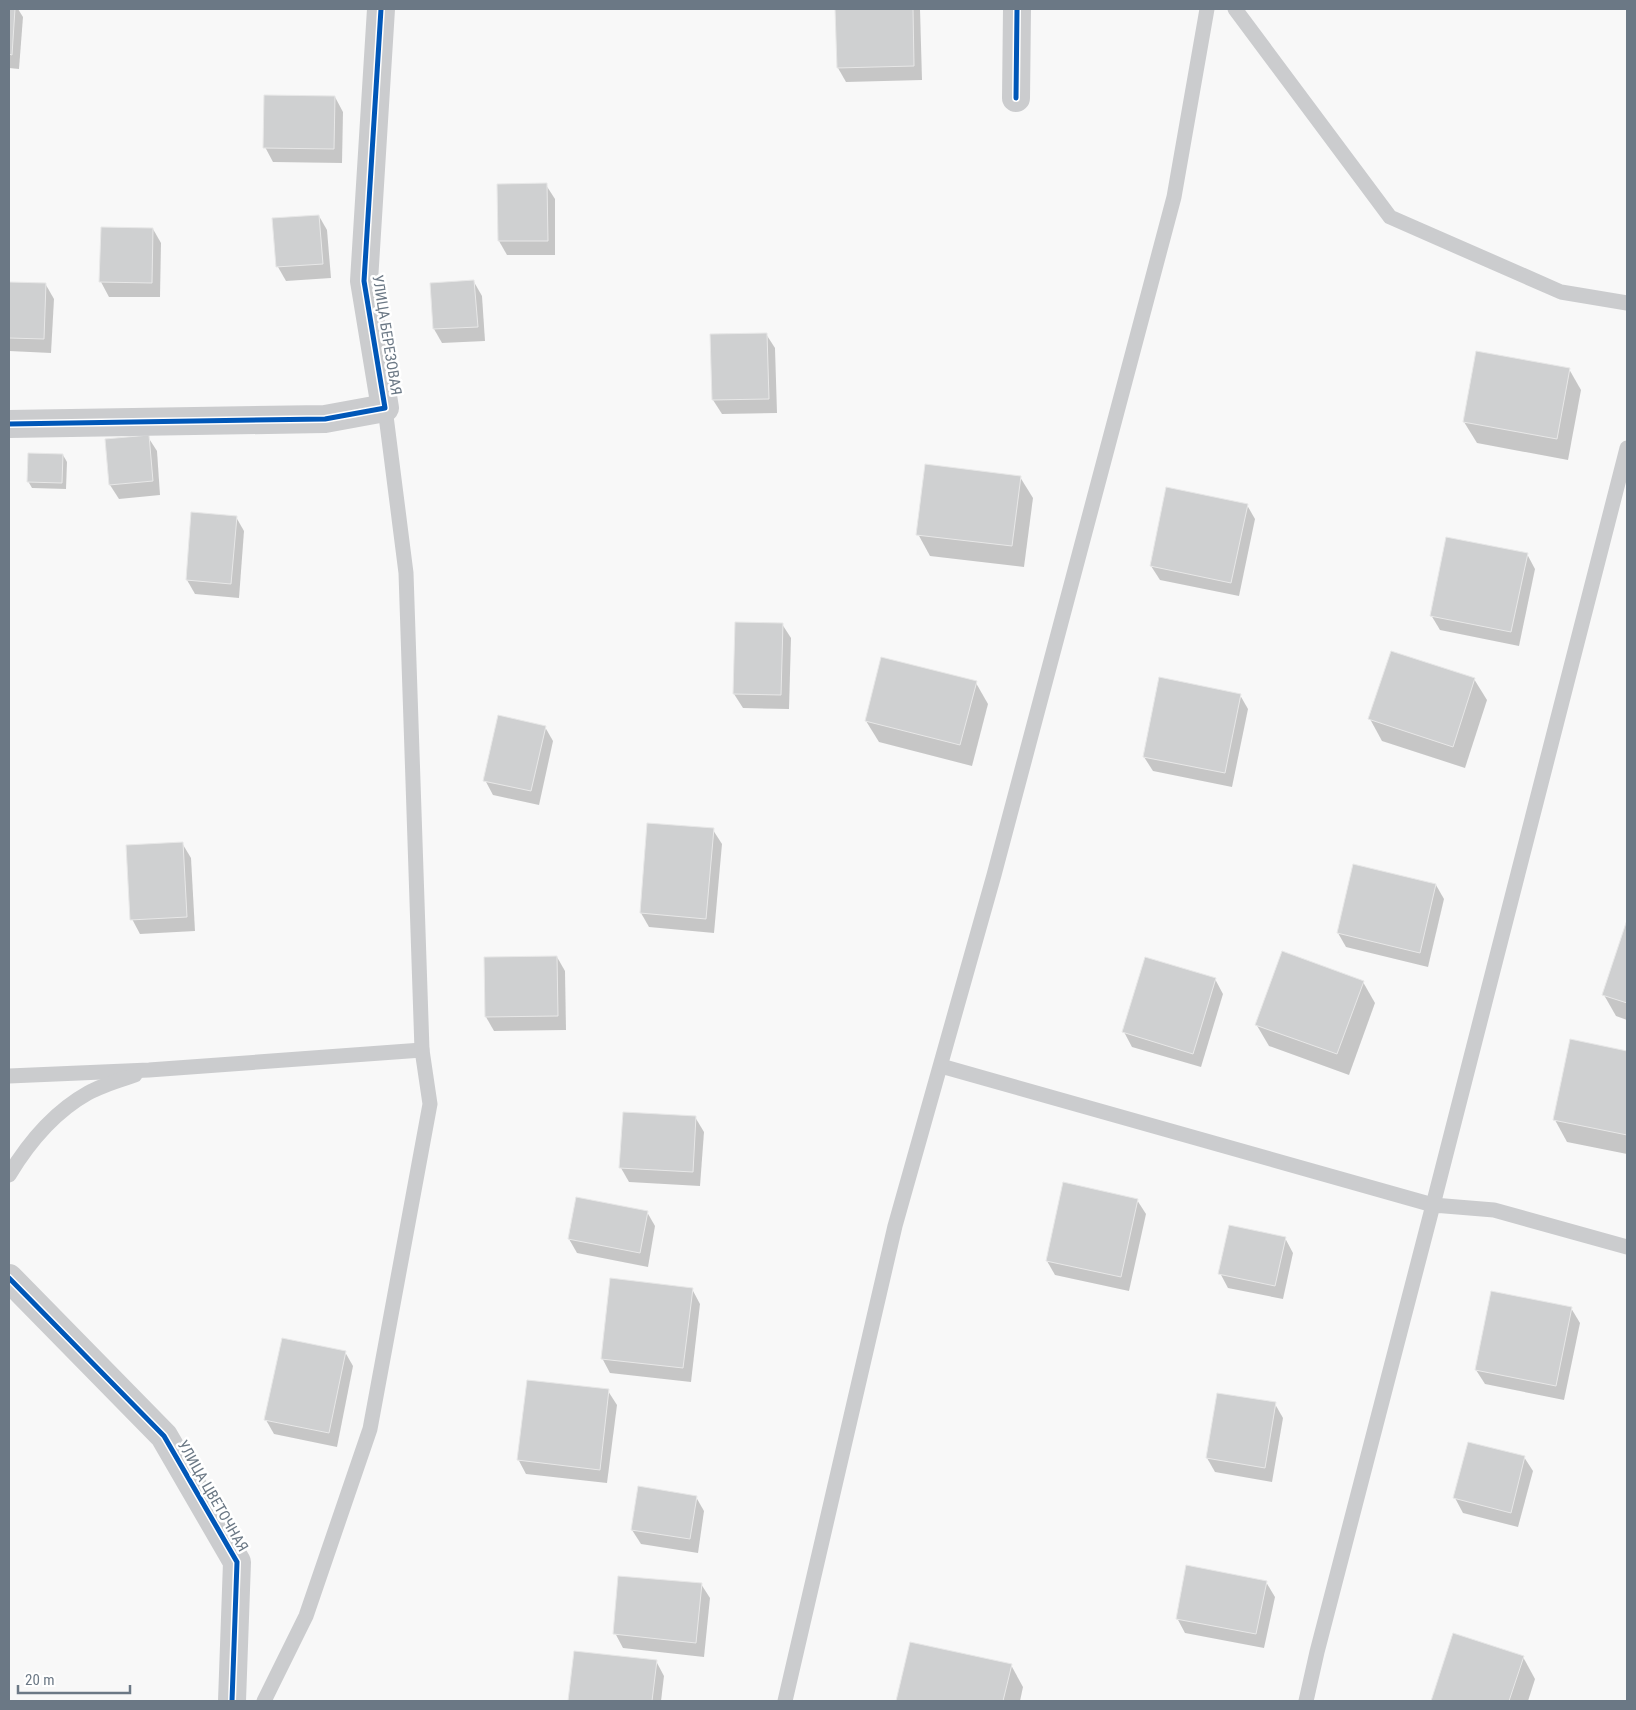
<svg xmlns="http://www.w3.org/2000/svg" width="1636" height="1710" font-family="'Roboto Condensed',sans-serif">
<rect width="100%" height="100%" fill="#f8f8f8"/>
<g fill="#0003">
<polygon points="9,9 18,9 23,17 19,69 9,68"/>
<polygon points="836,9 920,9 922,80 846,82 838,68"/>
<polygon points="335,97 343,112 342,163 273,162 265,147"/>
<polygon points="546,185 555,199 555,255 507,255 499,241"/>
<polygon points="319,216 327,230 331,278 286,281 278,267 274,220"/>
<polygon points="102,228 153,229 161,243 160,297 109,297 101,282"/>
<polygon points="474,282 482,296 485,341 442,343 434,329"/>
<polygon points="9,283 46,285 54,299 51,353 9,351"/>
<polygon points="766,334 775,348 777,413 722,414 713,400 711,335"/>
<polygon points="1569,369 1581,390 1568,460 1477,443 1464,422"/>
<polygon points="148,437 157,451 160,495 119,499 110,485"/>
<polygon points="63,455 67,462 66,489 32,488 28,481"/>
<polygon points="1020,477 1033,498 1024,567 930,556 918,534"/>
<polygon points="1247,505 1255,519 1239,596 1160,580 1151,566"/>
<polygon points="236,517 244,531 239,598 195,594 187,580"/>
<polygon points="1527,554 1535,569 1519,646 1440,630 1431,615"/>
<polygon points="782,624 791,638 789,709 743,708 734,694"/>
<polygon points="1474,679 1487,700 1465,768 1382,741 1370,719"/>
<polygon points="976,683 988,704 972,766 879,742 866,721"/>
<polygon points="1240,695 1248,709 1232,787 1153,771 1144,757"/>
<polygon points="545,727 553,741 539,805 493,795 485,780"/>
<polygon points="713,830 722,844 714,933 649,927 641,913"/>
<polygon points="182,843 191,858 195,931 140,934 132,919"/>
<polygon points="1436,885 1444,899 1428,967 1346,947 1338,933"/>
<polygon points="1627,924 1627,1020 1616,1016 1604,995"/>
<polygon points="557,957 565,971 566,1030 494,1031 486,1017"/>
<polygon points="1215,979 1223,994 1201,1067 1132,1047 1124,1032"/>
<polygon points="1363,982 1375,1003 1349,1075 1269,1046 1256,1024"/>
<polygon points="1571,1040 1627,1052 1627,1154 1567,1142 1555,1120"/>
<polygon points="695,1117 704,1132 700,1186 629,1182 621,1168"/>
<polygon points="1137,1200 1146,1214 1129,1291 1055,1275 1047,1261"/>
<polygon points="647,1212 655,1226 648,1267 577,1253 569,1239"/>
<polygon points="1285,1238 1293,1253 1283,1299 1228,1288 1220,1273"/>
<polygon points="692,1289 700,1304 691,1382 610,1373 602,1358"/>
<polygon points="1571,1308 1580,1323 1564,1400 1485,1384 1476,1370"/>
<polygon points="345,1352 353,1366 337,1447 274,1434 266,1420"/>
<polygon points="608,1391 617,1405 607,1483 526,1474 518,1459"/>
<polygon points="1275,1404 1283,1418 1272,1482 1215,1472 1207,1458"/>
<polygon points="1524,1457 1533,1471 1518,1527 1463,1513 1455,1498"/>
<polygon points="696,1497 704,1511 698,1553 641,1544 632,1530"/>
<polygon points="1266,1582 1275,1597 1264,1648 1185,1633 1177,1618"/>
<polygon points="701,1584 710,1598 704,1657 623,1648 615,1633"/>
<polygon points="1454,1635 1523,1657 1535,1679 1528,1701 1432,1701"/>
<polygon points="910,1643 1011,1665 1023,1687 1020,1701 897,1701"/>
<polygon points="575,1652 656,1661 664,1676 661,1701 570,1701"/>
</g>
<g fill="#cfd0d1" stroke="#e8e8e8">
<polygon points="9,9 15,9 12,55 9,54"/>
<polygon points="835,9 913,9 914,66 837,68"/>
<polygon points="264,95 335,96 334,149 263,148"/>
<polygon points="547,183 548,241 498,241 497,184"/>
<polygon points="319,215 323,264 276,267 272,218"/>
<polygon points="101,227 153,228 152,283 99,282"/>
<polygon points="474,280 478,327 433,329 430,283"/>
<polygon points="9,282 46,283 44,339 9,338"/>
<polygon points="767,333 769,399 712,400 710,334"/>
<polygon points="1476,351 1570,368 1557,439 1463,422"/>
<polygon points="149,435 153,481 109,485 105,439"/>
<polygon points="28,453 63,454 62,483 27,482"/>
<polygon points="925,464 1021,476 1012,546 916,535"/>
<polygon points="1166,487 1248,504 1231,583 1150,566"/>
<polygon points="191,512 237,516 231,584 186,580"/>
<polygon points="1446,537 1528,553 1511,632 1430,616"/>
<polygon points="735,622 783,623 781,695 733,694"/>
<polygon points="1391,651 1475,678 1453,747 1368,719"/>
<polygon points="881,657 977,681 960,745 865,721"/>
<polygon points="1159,677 1241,694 1225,773 1143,757"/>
<polygon points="498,715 546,726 531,791 483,781"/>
<polygon points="647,823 714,828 706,919 640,913"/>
<polygon points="183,842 187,917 130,920 126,845"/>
<polygon points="1353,864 1436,884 1420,953 1337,933"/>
<polygon points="1627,920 1627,1003 1602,995"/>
<polygon points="1282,951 1364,981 1337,1054 1255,1025"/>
<polygon points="557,956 558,1016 485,1017 484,957"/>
<polygon points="1145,957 1216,978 1193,1054 1122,1032"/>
<polygon points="1570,1039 1627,1051 1627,1135 1553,1120"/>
<polygon points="623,1112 696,1116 693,1172 619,1168"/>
<polygon points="1063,1182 1138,1199 1121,1277 1046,1261"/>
<polygon points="576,1197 648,1211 640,1253 568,1239"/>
<polygon points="1229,1225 1286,1237 1275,1286 1218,1274"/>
<polygon points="610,1278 693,1288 683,1368 601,1359"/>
<polygon points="1491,1291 1572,1307 1556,1386 1475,1370"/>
<polygon points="282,1338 346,1351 329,1433 264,1420"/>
<polygon points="527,1380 609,1389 600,1470 517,1460"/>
<polygon points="1217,1393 1276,1402 1265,1468 1206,1458"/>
<polygon points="1468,1442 1525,1456 1511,1513 1453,1498"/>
<polygon points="638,1486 697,1496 690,1539 631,1530"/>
<polygon points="1186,1565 1267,1581 1256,1634 1176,1619"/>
<polygon points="618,1576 702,1583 696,1643 613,1634"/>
<polygon points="1453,1633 1524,1656 1509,1701 1431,1701"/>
<polygon points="910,1642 1012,1664 1003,1701 896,1701"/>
<polygon points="574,1651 657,1660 652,1701 568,1701"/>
</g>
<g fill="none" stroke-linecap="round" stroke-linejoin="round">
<g stroke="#cbccce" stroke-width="15">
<polyline points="1235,9 1390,217 1561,292 1627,303"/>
<polyline points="941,1066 1433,1205 1627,448"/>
<polyline points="9,1076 149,1070 422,1050"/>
<path d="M9,1175c20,-33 45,-63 79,-82 14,-8 32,-13 47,-18"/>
<polyline points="264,1701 306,1616 370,1429 430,1104 422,1050 406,573 385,408"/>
<polyline points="785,1701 895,1226 994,875 1174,197 1207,9"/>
<polyline points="1306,1701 1317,1652 1433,1205 1494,1210 1627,1247"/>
</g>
<g stroke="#cbccce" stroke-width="28">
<polyline points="1016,98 1017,9"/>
<polyline points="9,424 325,419 385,408 364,281 381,9"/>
<polyline points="9,1278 164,1436 237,1562 232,1701"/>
</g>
<defs>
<g id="cycleway">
<polyline points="1016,98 1017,9"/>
<polyline points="9,424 325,419 385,408 364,281 381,9"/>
<polyline points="9,1278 164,1436 237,1562 232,1701"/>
</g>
</defs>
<use href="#cycleway" stroke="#fff" stroke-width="8"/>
<use href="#cycleway" stroke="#0057b8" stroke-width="5"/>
</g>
<g text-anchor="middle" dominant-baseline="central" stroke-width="5" stroke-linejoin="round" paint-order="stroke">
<g font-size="15" fill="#6b7885" stroke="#fff">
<text transform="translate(387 335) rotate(81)">УЛИЦА БЕРЕЗОВАЯ</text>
<text transform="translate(213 1496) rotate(60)">УЛИЦА ЦВЕТОЧНАЯ</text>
</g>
</g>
<rect width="1636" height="1710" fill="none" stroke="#6b7885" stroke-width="20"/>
<path d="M18 1685v8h112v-8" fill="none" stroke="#6b7885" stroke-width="2.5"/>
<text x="25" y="1685" font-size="15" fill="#6b7885" stroke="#ffffff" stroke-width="4" paint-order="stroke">20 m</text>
</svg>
